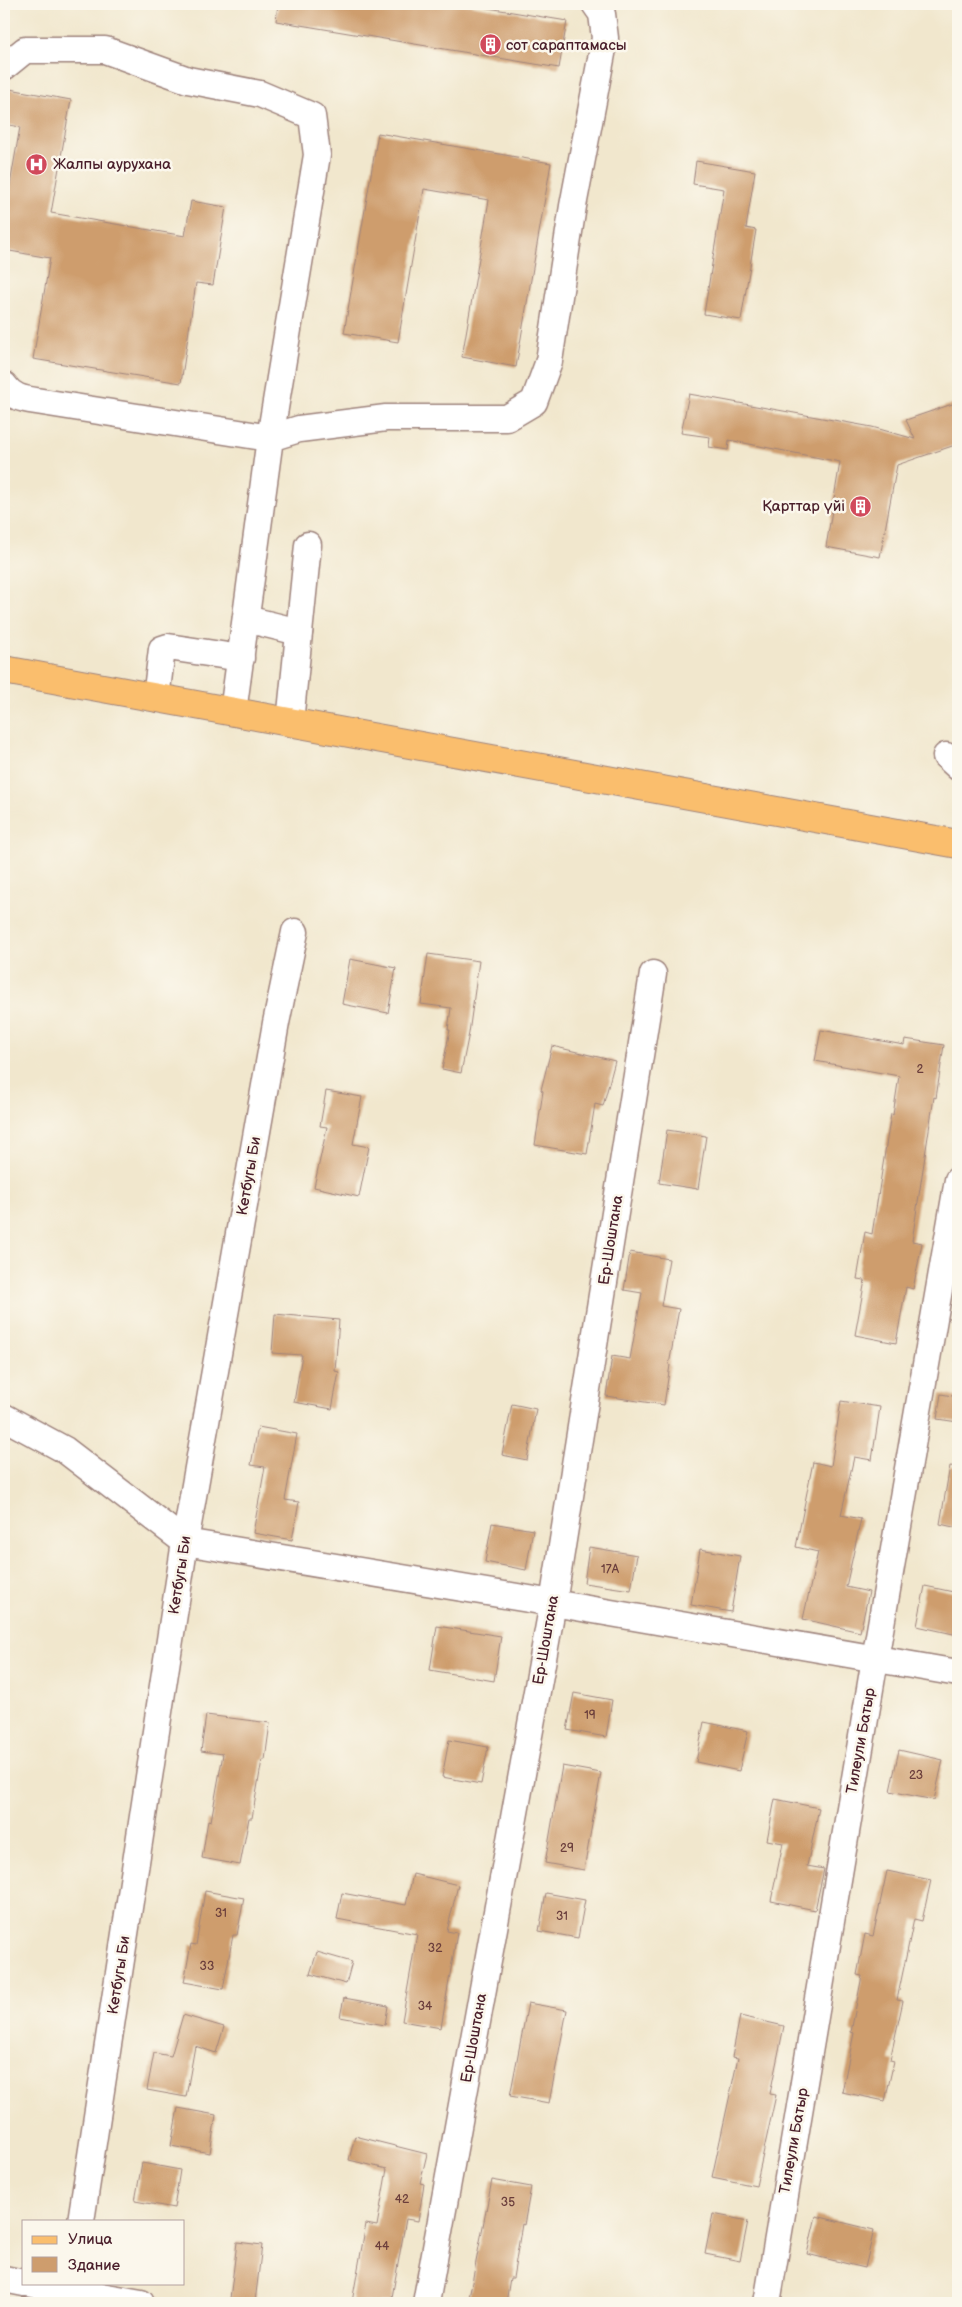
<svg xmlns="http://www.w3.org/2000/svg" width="962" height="2307" font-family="'Balsamiq Sans',sans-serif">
<rect width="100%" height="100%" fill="#fbf7ec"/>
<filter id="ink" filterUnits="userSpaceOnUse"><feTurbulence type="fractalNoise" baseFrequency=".02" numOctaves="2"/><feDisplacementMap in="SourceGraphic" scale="10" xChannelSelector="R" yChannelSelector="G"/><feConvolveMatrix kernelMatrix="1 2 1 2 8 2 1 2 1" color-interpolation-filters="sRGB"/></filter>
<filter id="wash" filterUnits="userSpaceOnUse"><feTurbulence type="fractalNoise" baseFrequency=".0096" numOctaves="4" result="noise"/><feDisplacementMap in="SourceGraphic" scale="20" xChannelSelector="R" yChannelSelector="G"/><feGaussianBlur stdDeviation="1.12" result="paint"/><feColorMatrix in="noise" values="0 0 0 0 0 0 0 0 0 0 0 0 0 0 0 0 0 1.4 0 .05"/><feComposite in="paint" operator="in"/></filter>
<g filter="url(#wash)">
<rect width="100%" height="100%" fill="#f1e7cd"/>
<g id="blocks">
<g fill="#ce9d6d">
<polygon points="278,4 464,4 567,21 559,68 276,21"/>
<polygon points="4,88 71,100 51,213 185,236 191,201 226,207 213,285 196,283 181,383 33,359 50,258 4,250 4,208 6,208 20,127 4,124"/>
<polygon points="378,133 551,163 516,367 462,357 489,200 424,189 398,342 344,333"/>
<polygon points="696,161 755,171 746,228 756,230 741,320 704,314 724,189 693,184"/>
<polygon points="689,394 872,427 915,439 906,420 958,402 958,444 897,465 880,557 826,547 840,462 729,440 728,450 709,447 710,437 681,433"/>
<polygon points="428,954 479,961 469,1033 461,1073 442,1069 450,1030 448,1030 451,1008 421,1004"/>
<polygon points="350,959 396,968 388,1013 342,1004"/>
<polygon points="821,1030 904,1045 905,1039 944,1045 936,1098 934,1097 912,1241 922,1243 913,1289 906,1287 896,1343 855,1335 865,1280 857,1279 865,1232 872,1234 891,1114 893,1115 899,1076 815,1061"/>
<polygon points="552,1046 615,1061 603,1106 595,1104 587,1154 535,1145 543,1091 541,1090"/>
<polygon points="326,1091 362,1097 353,1144 369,1147 359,1197 314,1187 327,1127 320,1126"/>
<polygon points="667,1130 706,1136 698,1189 659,1183"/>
<polygon points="630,1252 669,1259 661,1306 679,1309 669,1365 670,1365 664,1405 606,1396 612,1356 630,1359 642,1293 624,1290"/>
<polygon points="275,1314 339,1320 335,1371 339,1372 332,1409 294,1402 302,1355 272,1353"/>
<polygon points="941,1394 958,1397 958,1422 937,1419"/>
<polygon points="841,1401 880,1407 872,1460 854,1457 841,1515 861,1519 846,1587 869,1592 860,1632 803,1619 818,1552 796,1547 813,1462 831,1466"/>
<polygon points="512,1404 536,1409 527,1460 502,1455"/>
<polygon points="258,1427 297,1434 285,1500 299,1502 292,1540 253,1533 265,1467 251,1465"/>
<polygon points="950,1466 958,1467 958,1528 940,1524"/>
<polygon points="492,1523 533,1530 526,1570 485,1562"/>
<polygon points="589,1547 637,1555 631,1590 584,1583"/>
<polygon points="700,1549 740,1556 731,1612 691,1605"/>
<polygon points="925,1586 958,1593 958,1635 917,1626"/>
<polygon points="437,1626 501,1636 494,1681 430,1670"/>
<polygon points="574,1693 612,1700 606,1737 567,1730"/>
<polygon points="206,1715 270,1723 265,1760 262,1760 252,1818 249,1818 240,1865 202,1858 208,1820 211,1821 223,1754 201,1751"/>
<polygon points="704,1722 748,1731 739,1771 696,1762"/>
<polygon points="449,1740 488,1747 481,1784 442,1777"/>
<polygon points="899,1750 943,1760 934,1800 890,1791"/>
<polygon points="562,1766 601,1773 584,1870 545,1863"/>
<polygon points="775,1799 819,1808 807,1866 824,1869 815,1910 771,1901 783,1843 767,1840"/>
<polygon points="887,1871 931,1880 922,1921 914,1919 897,2000 903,2001 890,2060 894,2061 885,2101 842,2092 854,2033 851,2032 862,1976 857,1975 865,1934 873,1936"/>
<polygon points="413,1874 458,1885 447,1931 457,1933 441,2028 402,2021 417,1934 337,1919 342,1893 406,1905"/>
<polygon points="205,1891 244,1898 237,1935 233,1935 223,1989 184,1982 191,1944 196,1945"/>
<polygon points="546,1893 585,1900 578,1938 539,1931"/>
<polygon points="317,1952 352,1962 346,1984 310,1974"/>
<polygon points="344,1998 388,2006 385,2025 340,2017"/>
<polygon points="528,2003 567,2010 549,2103 510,2096"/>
<polygon points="183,2015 224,2027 216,2053 195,2046 186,2097 147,2090 154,2053 171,2056"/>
<polygon points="740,2016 784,2026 770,2094 776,2095 756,2186 712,2177 738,2058 732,2057"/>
<polygon points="178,2108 216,2115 210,2153 171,2146"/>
<polygon points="355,2136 427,2154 420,2183 424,2184 418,2221 406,2219 391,2303 352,2302 366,2224 377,2226 387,2169 349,2160"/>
<polygon points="142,2163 180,2170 174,2208 135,2201"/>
<polygon points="492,2180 531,2187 524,2225 522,2224 513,2278 510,2278 506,2303 468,2303"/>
<polygon points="713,2214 748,2221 740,2261 705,2254"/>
<polygon points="816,2216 874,2230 865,2268 807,2254"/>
<polygon points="237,2242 262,2245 255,2302 230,2299"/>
</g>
</g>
</g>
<g filter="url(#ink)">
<use href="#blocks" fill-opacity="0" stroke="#9e837c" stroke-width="1"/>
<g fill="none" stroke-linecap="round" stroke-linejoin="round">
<defs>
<g id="minor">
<path d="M4,67l21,-17h80l83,30 72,14 52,22 5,39 -47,283 -234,-37c-14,-2 -24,-4 -32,-16"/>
<polyline points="246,619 299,632"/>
<polyline points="156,698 162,649 168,647 241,658"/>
<polyline points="233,712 270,438 299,429 386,418 507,418 534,402 549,361 573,206 605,38 602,14 595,4"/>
<polyline points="290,722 308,545"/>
<polyline points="946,756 958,767"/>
<polyline points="4,1417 65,1450 185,1542 553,1603 958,1673"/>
<polyline points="81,2221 185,1542 276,1023 295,932"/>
<polyline points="4,2279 24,2283"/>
<polyline points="27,2283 141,2303"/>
<polyline points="426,2303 553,1603 653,974"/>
<polyline points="767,2303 875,1659 958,1180"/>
</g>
<polyline id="major" points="4,670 958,844"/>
</defs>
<use href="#minor" stroke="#9e837c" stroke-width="29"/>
<use href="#major" stroke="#9e837c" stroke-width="30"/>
<use href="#minor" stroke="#fff" stroke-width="26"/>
<use href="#major" stroke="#fabe6d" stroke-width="28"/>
</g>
</g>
<defs>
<symbol id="building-disc" viewBox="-11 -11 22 22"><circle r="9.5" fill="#d1495b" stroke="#fbf7ec"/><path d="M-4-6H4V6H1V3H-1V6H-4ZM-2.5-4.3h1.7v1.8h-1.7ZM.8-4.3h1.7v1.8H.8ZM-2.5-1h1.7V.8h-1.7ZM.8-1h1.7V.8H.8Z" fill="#fff"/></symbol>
<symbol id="hospital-disc" viewBox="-11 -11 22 22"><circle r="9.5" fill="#d1495b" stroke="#fbf7ec"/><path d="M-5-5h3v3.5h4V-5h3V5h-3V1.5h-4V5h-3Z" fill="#fff"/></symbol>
</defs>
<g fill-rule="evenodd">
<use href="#building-disc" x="478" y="32" width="25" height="25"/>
<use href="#hospital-disc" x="24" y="152" width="25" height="25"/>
<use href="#building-disc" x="848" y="494" width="25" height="25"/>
</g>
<g text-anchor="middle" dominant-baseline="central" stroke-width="5" stroke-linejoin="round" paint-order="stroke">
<g font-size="12" fill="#6b3e3c">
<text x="920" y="1069">2</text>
<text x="610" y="1569">17А</text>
<text x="590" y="1715">19</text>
<text x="916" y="1775">23</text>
<text x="567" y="1848">29</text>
<text x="221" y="1913">31</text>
<text x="562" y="1916">31</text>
<text x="435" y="1948">32</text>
<text x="207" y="1966">33</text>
<text x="425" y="2006">34</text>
<text x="402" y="2199">42</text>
<text x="508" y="2202">35</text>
<text x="382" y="2246">44</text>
</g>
<g font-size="15" fill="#4a1f2b" stroke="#fbf7ec" text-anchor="start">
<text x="506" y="45">сот сараптамасы</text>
<text x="53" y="164">Жалпы аурухана</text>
<text x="845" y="506" text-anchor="end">Қарттар үйі</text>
</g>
<g font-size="15" fill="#4a1f2b" stroke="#fbf7ec">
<text transform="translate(249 1176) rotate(-80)">Кетбугы Би</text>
<text transform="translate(611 1240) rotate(-81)">Ер-Шоштана</text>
<text transform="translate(180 1575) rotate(-81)">Кетбугы Би</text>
<text transform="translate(546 1640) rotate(-80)">Ер-Шоштана</text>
<text transform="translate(861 1741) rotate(-80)">Тилеули Батыр</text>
<text transform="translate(119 1975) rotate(-81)">Кетбугы Би</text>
<text transform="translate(474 2038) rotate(-80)">Ер-Шоштана</text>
<text transform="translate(794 2141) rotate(-80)">Тилеули Батыр</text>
</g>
</g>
<rect width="962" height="2307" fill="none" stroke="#fbf7ec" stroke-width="20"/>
<rect x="22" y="2220" width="162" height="65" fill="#fbf7ec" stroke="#b4a19f"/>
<rect x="32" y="2236" width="25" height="8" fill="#fabe6d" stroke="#b4a19f"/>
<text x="68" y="2244" font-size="15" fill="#4a1f2b">Улица</text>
<rect x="32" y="2257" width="25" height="15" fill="#ce9d6d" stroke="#b4a19f"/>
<text x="68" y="2270" font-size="15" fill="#4a1f2b">Здание</text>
</svg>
